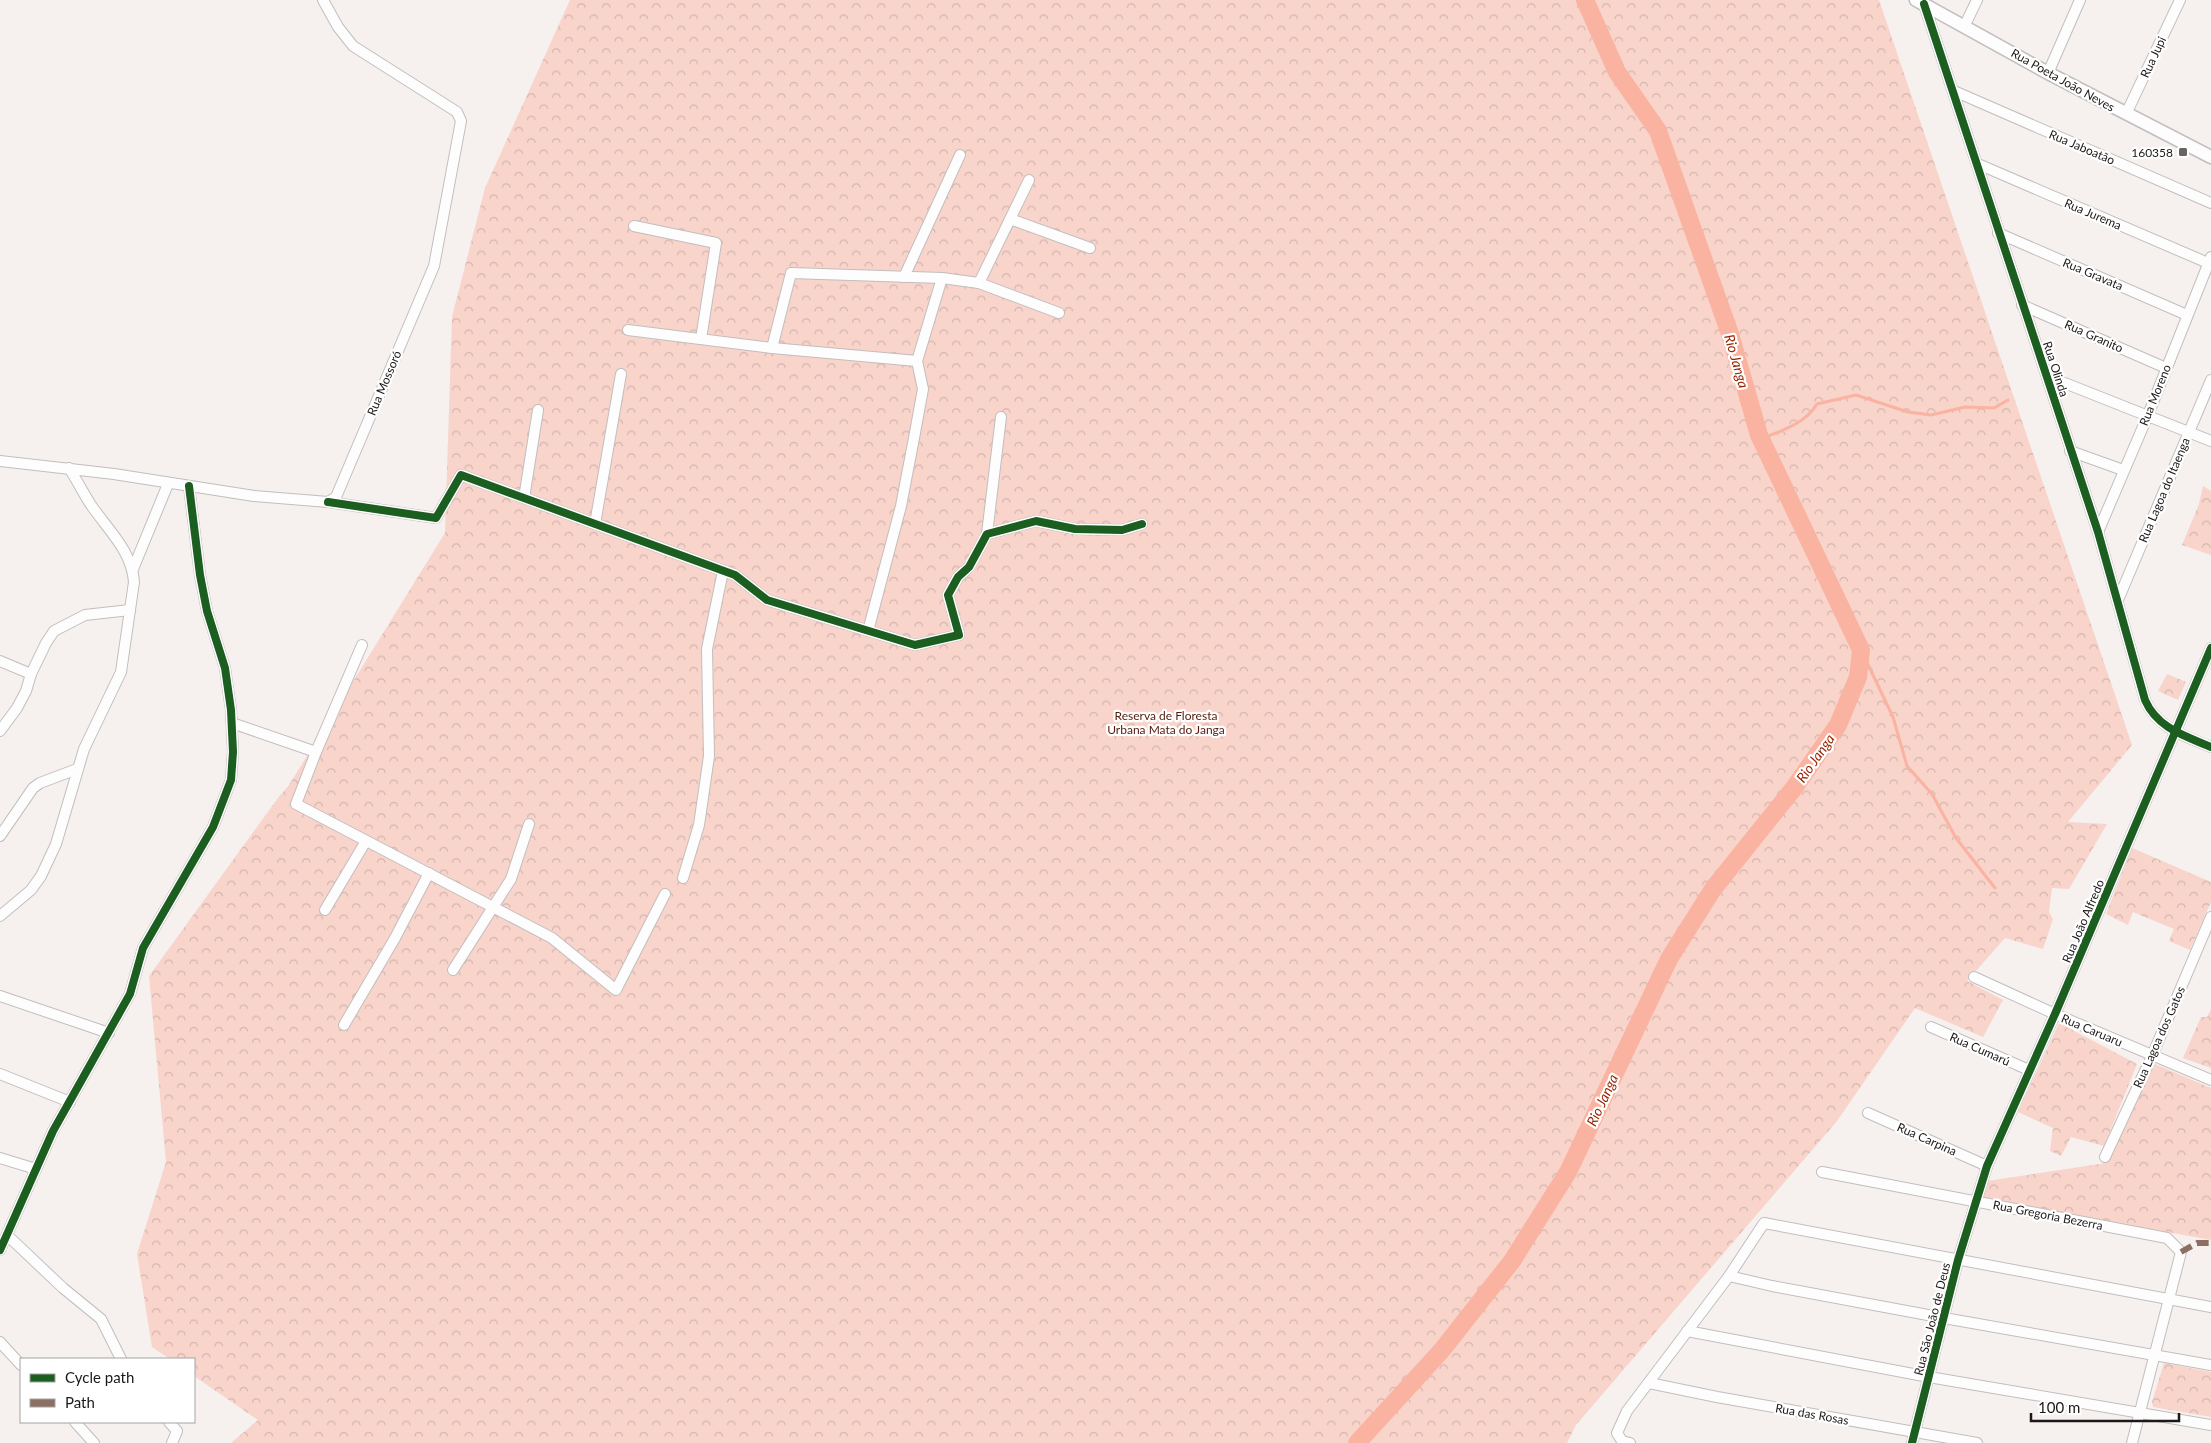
<svg xmlns="http://www.w3.org/2000/svg" width="2211" height="1443" font-family="Lato,sans-serif">
<defs>
<pattern id="forest-crowns" width="20" height="18" patternUnits="userSpaceOnUse" patternTransform="scale(1.25)"><rect width="20" height="18" fill="#f8d4cb"/><path d="M2 6a3 3 0 1 1 6 0M12 15a3 3 0 1 1 6 0" fill="none" stroke="#d4b5ae"/></pattern>
</defs>
<rect width="100%" height="100%" fill="#f6f0ef"/>
<g fill="url(#forest-crowns)">
<polygon points="570,0 1879,0 2132,745 2068,822 2107,824 2069,889 2052,888 2049,912 2053,919 2043,949 2005,938 1967,981 2003,1000 1983,1037 1915,1008 1837,1121 1576,1425 1567,1443 231,1443 258,1420 194,1376 194,1359 170,1359 152,1347 137,1254 166,1162 149,976 278,798 289,785 445,533 452,317 485,188"/>
<polygon points="2203,486 2211,491 2211,555 2182,545 2199,504"/>
<polygon points="2167,674 2186,682 2178,700 2158,691"/>
<polygon points="2132,848 2211,882 2211,902 2190,950 2169,941 2174,929 2133,912 2128,925 2106,914"/>
<polygon points="2211,1009 2211,1068 2183,1058 2201,1017 2207,1017"/>
<polygon points="2059,1023 2137,1064 2104,1146 2071,1137 2061,1156 2050,1151 2053,1128 2018,1112"/>
<polygon points="2155,1064 2211,1088 2211,1240 1981,1198 1987,1181 2106,1163"/>
<polygon points="2164,1363 2211,1372 2211,1417 2153,1407 2152,1402"/>
</g>
<g fill="none" stroke-linecap="round" stroke-linejoin="round">
<g stroke="#fab3a1" stroke-width="3">
<path d="M1760,439c21,-8 45,-15 57,-35l39,-9 52,17 23,3 34,-8 29,1 14,-8"/>
<polyline points="1861,650 1893,717 1907,766 1932,794 1956,838 1995,888"/>
</g>
<polyline stroke="#fab3a1" stroke-width="18" points="1357,1443 1442,1350 1512,1261 1568,1172 1669,959 1713,889 1794,788 1838,725 1858,677 1861,650 1759,435 1730,334 1658,131 1617,72 1585,0"/>
<defs>
<g id="minor">
<path d="M1924,4l174,528 47,168c12,28 40,36 66,47"/>
<polyline points="1965,25 1977,0"/>
<polyline points="2048,73 2080,0"/>
<polyline points="1954,91 2211,203"/>
<polyline points="2126,114 2180,0"/>
<polyline points="1978,164 2208,263"/>
<polyline points="1010,219 1090,248"/>
<polyline points="634,226 716,243 701,339"/>
<polyline points="1998,233 2187,315"/>
<polyline points="904,277 960,155"/>
<polyline points="979,283 1059,313"/>
<polyline points="2022,305 2166,368"/>
<polyline points="628,330 772,348 917,361"/>
<polyline points="772,348 791,273 942,278 979,283 1029,180"/>
<polyline points="2047,376 2211,441"/>
<polyline points="2070,451 2123,470"/>
<polyline points="0,461 114,474 254,496 328,502 336,497 434,266 461,121 457,112 353,46 338,27 323,0"/>
<polyline points="524,498 538,410"/>
<polyline points="328,502 436,518 461,475 735,575 767,600 915,645 959,635 948,595 958,577 969,567 987,534 1036,521 1075,529 1122,530 1142,524"/>
<polyline points="595,524 621,374"/>
<polyline points="2098,532 2148,415 2211,257"/>
<polyline points="987,534 1001,417"/>
<polyline points="133,569 168,484"/>
<polyline points="2118,600 2211,380"/>
<polyline points="868,631 901,506 914,438 923,389 917,361 942,278"/>
<polyline points="0,661 31,674"/>
<polyline points="232,723 316,752 296,804 552,938 616,990 665,894"/>
<polyline points="0,731 17,708 26,691 31,674 46,643 54,631 85,615 130,610"/>
<polyline points="316,752 362,645"/>
<polyline points="0,836 33,788 40,783 77,769"/>
<polyline points="683,878 699,825 709,756 707,649 723,571"/>
<polyline points="325,910 366,841"/>
<path d="M0,916l31,-26 10,-14 15,-32 28,-95 37,-77 13,-90c-2,-31 -26,-52 -43,-77 -8,-12 -14,-25 -22,-37"/>
<polyline points="453,970 511,879 529,824"/>
<polyline points="1974,977 2055,1014 2211,1080"/>
<polyline points="0,996 109,1033"/>
<polyline points="344,1025 395,938 429,873"/>
<polyline points="1931,1027 2029,1070"/>
<polyline points="0,1074 70,1102"/>
<polyline points="1868,1113 1987,1166"/>
<polyline points="2105,1157 2152,1056 2211,917"/>
<polyline points="0,1158 36,1169"/>
<polyline points="1822,1172 2167,1238 2181,1252 2132,1443"/>
<polyline points="7,1235 63,1288 101,1319 121,1359"/>
<polyline points="0,1250 53,1131 130,994 143,948 213,827 231,780 233,752 231,710 225,668 207,611 200,575 189,486"/>
<polyline points="1729,1276 1772,1286 1944,1318 2211,1365"/>
<polyline points="1687,1331 1929,1377 2211,1425"/>
<polyline points="0,1342 21,1365"/>
<polyline points="1649,1383 1717,1397 1977,1443"/>
<polyline points="75,1422 94,1443"/>
<polyline points="169,1422 177,1431 172,1443"/>
<polyline points="1630,1443 1622,1441 1617,1433 1627,1411 1729,1276 1764,1223 2211,1307"/>
<polyline points="1912,1443 1958,1260 1987,1166 2055,1014 2211,648"/>
</g>
<polyline id="major" points="1916,0 2048,73 2211,157"/>
</defs>
<use href="#minor" stroke="#c2bebe" stroke-width="12"/>
<use href="#major" stroke="#c2bebe" stroke-width="15"/>
<use href="#minor" stroke="#fefdfd" stroke-width="10"/>
<use href="#major" stroke="#fefdfd" stroke-width="12"/>
<polyline stroke="#8d6e63" stroke-width="6" stroke-dasharray="12 6" stroke-linecap="butt" points="2181,1252 2197,1243 2211,1243"/>
<defs>
<g id="cycleway">
<path d="M1924,4l174,528 47,168c12,28 40,36 66,47"/>
<polyline points="328,502 436,518 461,475 735,575 767,600 915,645 959,635 948,595 958,577 969,567 987,534 1036,521 1075,529 1122,530 1142,524"/>
<polyline points="0,1250 53,1131 130,994 143,948 213,827 231,780 233,752 231,710 225,668 207,611 200,575 189,486"/>
<polyline points="1912,1443 1958,1260 1987,1166 2055,1014 2211,648"/>
</g>
</defs>
<use href="#cycleway" stroke="#fff" stroke-width="11"/>
<use href="#cycleway" stroke="#1b5e20" stroke-width="8"/>
</g>
<rect fill="#686463" stroke="#fff" stroke-width="2" x="2178" y="147" width="10" height="10" rx="2.5"/>
<g text-anchor="middle" dominant-baseline="central" stroke-width="4.5" stroke-linejoin="round" paint-order="stroke">
<g font-size="12" fill="#1c1818" stroke="#fff">
<text transform="translate(2153 57) rotate(-65)">Rua Jupi</text>
<text transform="translate(2063 80) rotate(29)">Rua Poeta João Neves</text>
<text transform="translate(2082 147) rotate(23)">Rua Jaboatão</text>
<text transform="translate(2093 214) rotate(23)">Rua Jurema</text>
<text transform="translate(2093 274) rotate(23)">Rua Gravata</text>
<text transform="translate(2094 336) rotate(24)">Rua Granito</text>
<text transform="translate(2056 369) rotate(72)">Rua Olinda</text>
<text transform="translate(384 383) rotate(-67)">Rua Mossoró</text>
<text transform="translate(2155 395) rotate(-68)">Rua Moreno</text>
<text transform="translate(2164 490) rotate(-67)">Rua Lagoa do Itaenga</text>
<text transform="translate(2083 921) rotate(-67)">Rua João Alfredo</text>
<text transform="translate(2092 1030) rotate(23)">Rua Caruaru</text>
<text transform="translate(2159 1037) rotate(-66)">Rua Lagoa dos Gatos</text>
<text transform="translate(1980 1049) rotate(24)">Rua Cumarú</text>
<text transform="translate(1927 1139) rotate(24)">Rua Carpina</text>
<text transform="translate(2048 1215) rotate(11)">Rua Gregoria Bezerra</text>
<text transform="translate(1932 1319) rotate(-76)">Rua São João de Deus</text>
<text transform="translate(1812 1414) rotate(10)">Rua das Rosas</text>
</g>
<g font-size="12" fill="#1c1818" stroke="#fff" text-anchor="end">
<text x="2173" y="152">160358</text>
</g>
<g font-size="12" fill="#561a0b" stroke="#fff">
<text x="1166" y="715">Reserva de Floresta<tspan x="1166" dy="14">Urbana Mata do Janga</tspan></text>
</g>
<g font-size="14" font-style="italic" fill="#972504" stroke="#fff">
<text transform="translate(1737 361) rotate(74)">Rio Janga</text>
<text transform="translate(1815 758) rotate(-55)">Rio Janga</text>
<text transform="translate(1602 1100) rotate(-65)">Rio Janga</text>
</g>
</g>
<rect x="20" y="1358" width="175" height="65" fill="#ffffff" stroke="#a4a3a3"/>
<rect x="30" y="1374" width="25" height="8" fill="#1b5e20" stroke="#a4a3a3"/>
<text x="65" y="1383" font-size="15" fill="#1c1818">Cycle path</text>
<rect x="30" y="1399" width="25" height="8" fill="#8d6e63" stroke="#a4a3a3"/>
<text x="65" y="1408" font-size="15" fill="#1c1818">Path</text>
<path d="M2031 1413v8h148v-8" fill="none" stroke="#1c1818" stroke-width="2.5"/>
<text x="2038" y="1413" font-size="15" fill="#1c1818" stroke="#ffffff" stroke-width="4" paint-order="stroke">100 m</text>
</svg>
